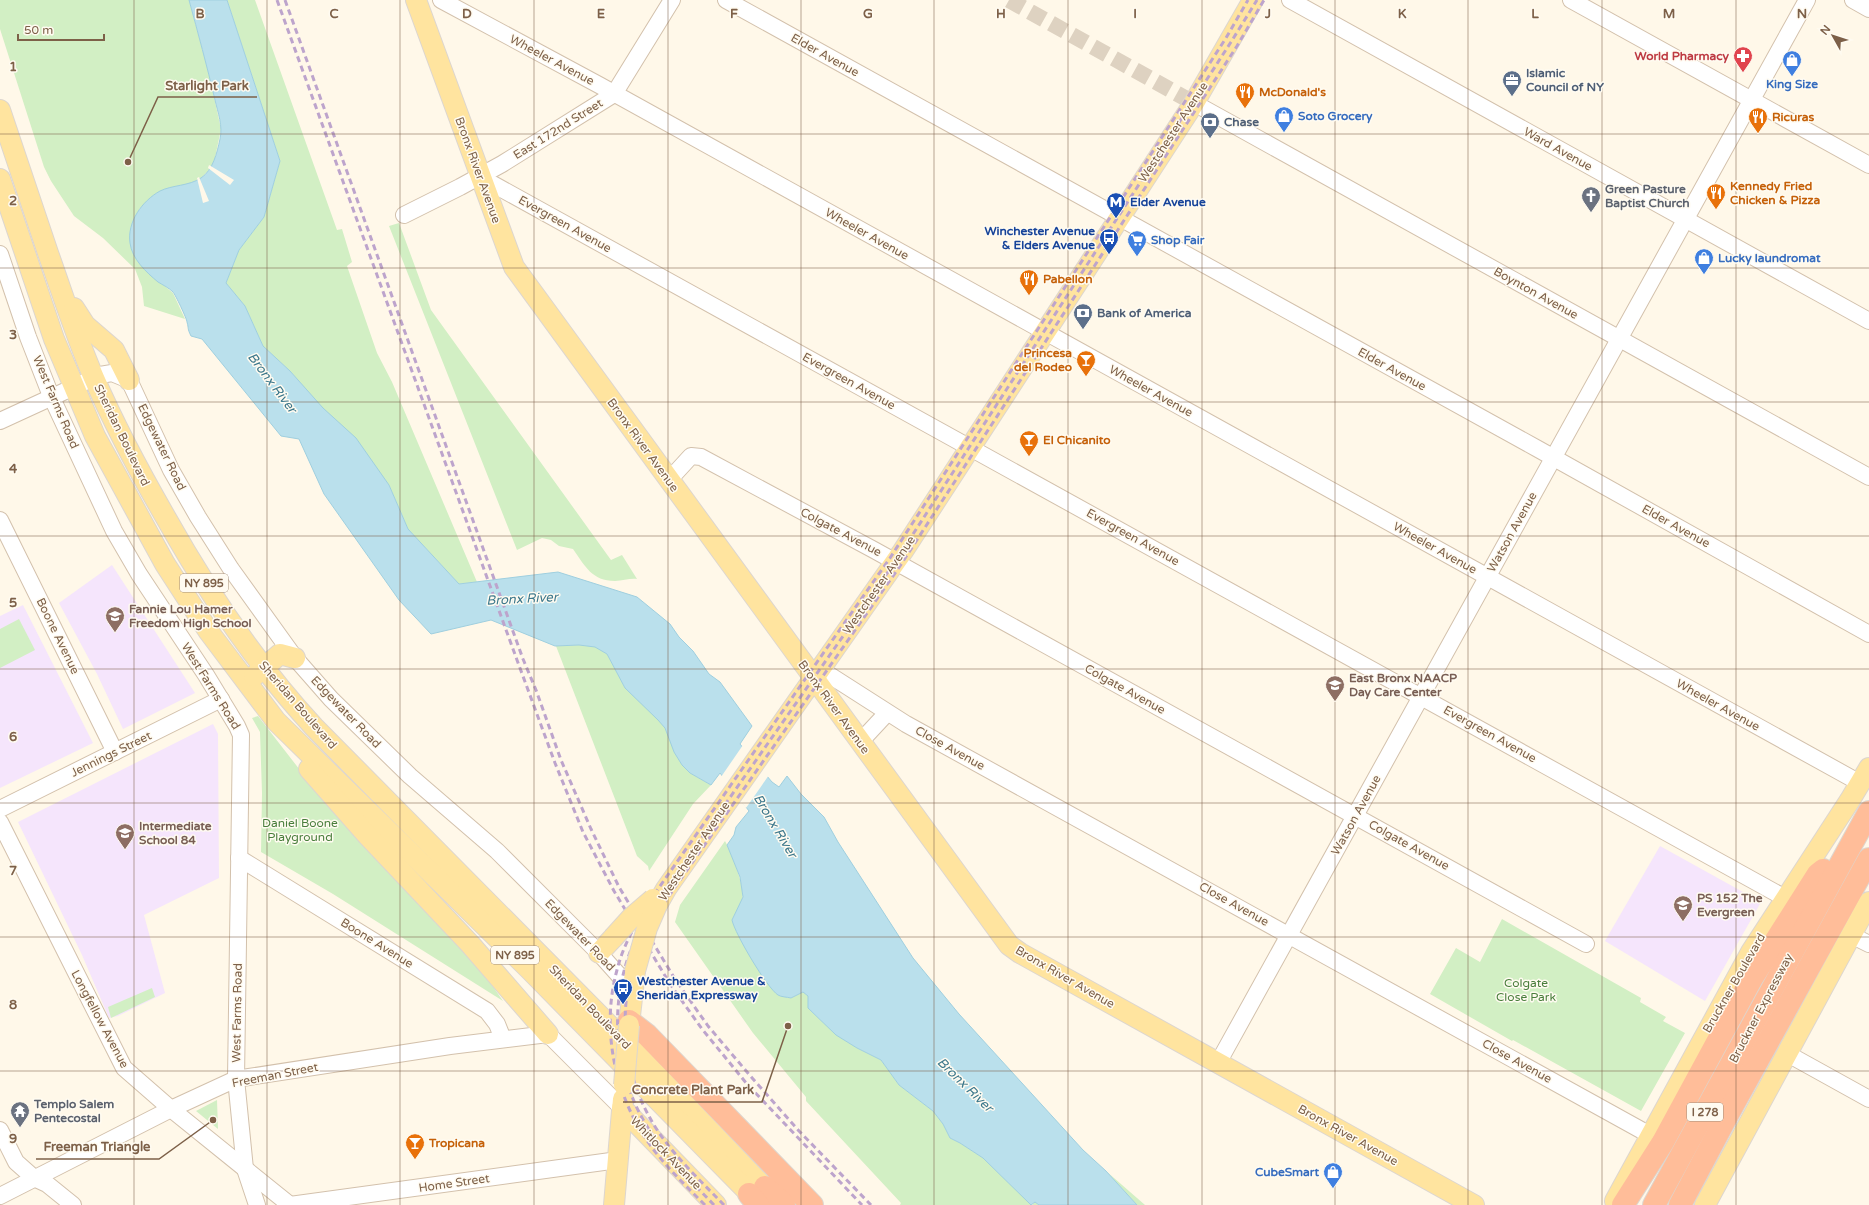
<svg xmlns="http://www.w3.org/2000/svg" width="1869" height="1205" font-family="'Varela Round',sans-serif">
<rect width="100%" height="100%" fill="#fff8e9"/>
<g fill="#f5e5fc">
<polygon points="112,565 195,693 123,729 97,674 59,603"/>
<polygon points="23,605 93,743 0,788 0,616"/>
<polygon points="213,724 218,734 219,878 144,915 165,993 118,1016 109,1018 82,955 18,822"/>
<polygon points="1660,846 1761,902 1705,1001 1605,941"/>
</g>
<g fill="#d2efc4">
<polygon points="0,0 189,0 209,74 221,129 215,158 222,174 210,169 200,179 140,208 132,224 143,268 173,293 185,319 144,306 142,287 135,269 103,238 74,216 51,181 44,167 0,29"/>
<polygon points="227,0 255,0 337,230 342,229 352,262 347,266 377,353 392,382 477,582 459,584 408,529 389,485 290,371 263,346 245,306 226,283 239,250 264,217 280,161"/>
<path d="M399,223l32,87 180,250 11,-5 15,24c-7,-1 -14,2 -22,2 -23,0 -30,-15 -42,-32l-14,-3 -8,-6 -9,-2 -25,12 -128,-324z"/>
<polygon points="19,619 35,650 0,668 0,629"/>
<polygon points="579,645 595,646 607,654 625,688 653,713 665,728 682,765 690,773 711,785 693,804 649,871 648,866 637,856 556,646"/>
<polygon points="258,716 310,783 480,968 503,1001 333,894 261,852 262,793 260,732 252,718"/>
<path d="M725,841c6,11 21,47 17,59 -2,7 -7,14 -10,20l27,49 9,14 10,12 13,3 12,-6 5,4v12l29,27 20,13 24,12 18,25 34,26 10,13 7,14 10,5 23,15 49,47 3,-3 4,3h-139l1,-2 -95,-102v-4l-53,-64 -78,-111 5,-17z"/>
<polygon points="1502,919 1641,998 1640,1002 1666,1017 1663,1021 1685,1033 1641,1111 1513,1040 1512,1041 1430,994 1456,948 1480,962"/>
<polygon points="152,988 155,997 111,1018 108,1007"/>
<polygon points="217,1100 218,1129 196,1111"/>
<polygon points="1106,1171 1145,1205 1137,1205"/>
</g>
<path fill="#bae0ec" stroke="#9fcfdf" d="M189,0h38l53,161 -16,56 -25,33 -13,33 19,23 18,40 27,25 33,37 33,30 33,47 19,44 51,55 99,-12 79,25 33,27 9,13 14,14 16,23 11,8 32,44 -12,18 32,38 7,5 8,-11 14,18 23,23 14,25 75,116 46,56 124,136 23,21 31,34h-98l-4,-3 -4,3 -48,-47 -23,-15 -10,-5 -7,-14 -10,-13 -34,-26 -18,-25 -24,-12 -21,-13 -28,-27v-12l-5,-4 -12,6c-4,-1 -10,-1 -13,-3 -11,-7 -43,-61 -46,-75l11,-23 -3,-20 -13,-32 7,-10 2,-8 13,-16 -29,-38 -9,12 -21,-12 -8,-8 -8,-13 -9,-24 -7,-8 -33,-32 -18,-34 -12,-7 -16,-2 -24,1 -64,-26 -60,14 -32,-34 -75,-106 -25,-55 -18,-3 -79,-97 -11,-3c-4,-8 -2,-7 -4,-14 0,-3 -12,-28 -14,-30 -4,-4 -10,-7 -15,-10 -12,-10 -26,-23 -28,-39 -3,-21 12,-42 30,-52 12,-6 29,-5 41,-13 12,-8 16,-25 19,-39 3,-13 -2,-26 -5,-39 -8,-34 -17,-67 -26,-100z"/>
<g fill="#fff8e9">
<polygon points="209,165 234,180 230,185 208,168"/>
<polygon points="199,177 209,201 203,203 197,178"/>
<polygon points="743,745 769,775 746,808 721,777"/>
</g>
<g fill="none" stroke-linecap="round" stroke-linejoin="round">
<polyline stroke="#ded2c1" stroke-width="16" stroke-dasharray="16 8" stroke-linecap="butt" points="1009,0 1203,108"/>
<defs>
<g id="minor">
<polyline points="441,0 599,85 1860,783"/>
<polyline points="726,0 1538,449 1869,634"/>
<polyline points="1290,0 1869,321"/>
<polyline points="1571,0 1869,165"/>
<polyline points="1853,0 1869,9"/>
<polyline points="1203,108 1869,477"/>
<polyline points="480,177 1785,898"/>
<polyline points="404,215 460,187 502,164 614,94 672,0"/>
<polyline points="0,254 28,337 51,396 114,531 139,574 206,675 237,726 241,735 236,1079 245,1169 257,1205"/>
<polyline points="0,421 100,375 112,373 129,380 171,470 198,517 231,569 295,658 331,699 410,776 497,851 599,953 632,990"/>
<polyline points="669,480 691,456 701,457 874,550 1586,944"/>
<polyline points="0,520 115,752"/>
<polyline points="820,669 906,724 1650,1135"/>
<polyline points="860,742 887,713"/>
<polyline points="0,809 221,699"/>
<polyline points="0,822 124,1068 171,1109 290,1205"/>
<polyline points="239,858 487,1011 497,1024 503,1039"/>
<polyline points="1851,935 1869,944"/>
<polyline points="1786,1053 1869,1099"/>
<polyline points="1218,1063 1807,0"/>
<polyline points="0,1130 16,1162 34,1178 47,1184 73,1205"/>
<polyline points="0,1196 171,1109 236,1079 450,1046 548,1034 622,1108"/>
<polyline points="290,1205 618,1160"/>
</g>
<g id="major">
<polyline points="416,0 514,267 1009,945 1020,953 1474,1205"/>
<path d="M0,110c16,47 32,95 48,143 15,42 28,84 46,125 21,48 46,95 72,140 42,75 90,146 148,209l291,294 171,179"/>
<polyline points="0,179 54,339 95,436 165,564 209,632 276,721 529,969 761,1205"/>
<polyline points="74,308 85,325 114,350 129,380"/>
<polyline points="254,676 280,654 295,658"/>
<polyline points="309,769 367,835 470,944 548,1034"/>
<polyline points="657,905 666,889 903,551 1194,103 1253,0"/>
<polyline points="599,953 613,938"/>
<polyline points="629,1025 635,971"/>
<polyline points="622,1108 716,1205"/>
<polyline points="1615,1201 1751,952 1850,800 1869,768"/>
<polyline points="614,1205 623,1099"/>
<polyline points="1705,1205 1869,902"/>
</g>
<g id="highway">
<polyline points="629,1021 647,1035 812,1205"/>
<polyline points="765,1187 784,1205"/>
<polyline points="749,1194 758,1205"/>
<polyline points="1623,1205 1663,1142 1752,978 1818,874 1823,870"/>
<polyline points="1654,1205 1869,812"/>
<polyline points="1680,1205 1728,1114 1869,859"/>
</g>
</defs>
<use href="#minor" stroke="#d3c1ac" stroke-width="18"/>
<use href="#major" stroke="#ddd6cf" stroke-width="22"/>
<use href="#highway" stroke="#ddd6cf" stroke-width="24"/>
<use href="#minor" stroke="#fff" stroke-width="16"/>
<use href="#major" stroke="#ffe49f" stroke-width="20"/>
<use href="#highway" stroke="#ffbd99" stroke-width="22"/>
<g stroke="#bda4cc" stroke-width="3" stroke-dasharray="6 4" stroke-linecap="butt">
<polyline points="277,0 517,660 555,763 583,832 614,891 670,984 702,1029 747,1084 862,1205"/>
<polyline points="285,0 523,659 536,690 561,760 591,829 619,887 675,979 708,1026 753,1079 799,1131 871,1205"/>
<path d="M705,1205c-20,-20 -41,-40 -57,-63 -34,-49 -47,-114 -31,-172 6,-25 20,-48 34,-71l239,-341 336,-520 22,-38"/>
<path d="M714,1205c-21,-22 -43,-43 -60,-68 -41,-58 -48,-135 -18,-199 6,-12 13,-23 20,-35l239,-341 336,-520 26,-42"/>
<path d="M724,1205c-26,-27 -56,-54 -74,-87 -27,-47 -32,-108 -15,-159 8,-25 23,-47 38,-69l227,-324 337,-520 27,-46"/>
</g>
<defs>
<g id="major-bridge">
<polyline points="613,938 632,917 653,899"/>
<polyline points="635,971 647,928 657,905"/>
<polyline points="624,1085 629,1025"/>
</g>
</defs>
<use href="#major-bridge" stroke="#ddd6cf" stroke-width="22" stroke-linecap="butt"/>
<use href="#major-bridge" stroke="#ffe49f" stroke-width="20"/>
</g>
<path fill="none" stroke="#7d6048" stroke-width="1" stroke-opacity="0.55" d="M134,0v1205M267,0v1205M400,0v1205M534,0v1205M668,0v1205M801,0v1205M934,0v1205M1068,0v1205M1202,0v1205M1335,0v1205M1468,0v1205M1602,0v1205M1736,0v1205M0,134h1869M0,268h1869M0,402h1869M0,536h1869M0,669h1869M0,803h1869M0,937h1869M0,1071h1869"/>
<defs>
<symbol id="pharmacy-pin" viewBox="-11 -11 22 30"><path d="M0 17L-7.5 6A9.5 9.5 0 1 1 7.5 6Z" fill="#e0444e" stroke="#fffbf1"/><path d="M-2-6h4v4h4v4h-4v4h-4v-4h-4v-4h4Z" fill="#fff"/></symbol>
<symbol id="shop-pin" viewBox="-11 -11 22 30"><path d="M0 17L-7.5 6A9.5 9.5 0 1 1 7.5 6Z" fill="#3f7fe0" stroke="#fffbf1"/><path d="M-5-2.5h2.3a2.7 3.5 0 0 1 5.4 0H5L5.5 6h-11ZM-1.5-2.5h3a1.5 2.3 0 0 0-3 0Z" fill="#fff"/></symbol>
<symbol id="office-pin" viewBox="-11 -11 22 30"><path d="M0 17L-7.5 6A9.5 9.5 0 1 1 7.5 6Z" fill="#5c6f8a" stroke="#fffbf1"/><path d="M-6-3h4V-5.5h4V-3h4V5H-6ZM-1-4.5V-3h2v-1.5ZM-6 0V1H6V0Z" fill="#fff"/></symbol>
<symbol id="restaurant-pin" viewBox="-11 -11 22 30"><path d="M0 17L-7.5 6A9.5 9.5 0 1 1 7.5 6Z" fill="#e8710a" stroke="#fffbf1"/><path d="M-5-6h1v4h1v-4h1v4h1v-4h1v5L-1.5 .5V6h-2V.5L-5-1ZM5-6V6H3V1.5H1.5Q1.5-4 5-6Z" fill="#fff"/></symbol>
<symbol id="bank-pin" viewBox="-11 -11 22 30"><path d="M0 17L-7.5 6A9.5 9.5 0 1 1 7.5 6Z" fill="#5c6f8a" stroke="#fffbf1"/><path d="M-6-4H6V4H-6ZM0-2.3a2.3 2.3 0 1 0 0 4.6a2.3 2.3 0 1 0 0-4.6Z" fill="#fff"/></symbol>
<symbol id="church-pin" viewBox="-11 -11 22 30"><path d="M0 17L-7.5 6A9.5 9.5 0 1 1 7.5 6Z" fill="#6b7280" stroke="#fffbf1"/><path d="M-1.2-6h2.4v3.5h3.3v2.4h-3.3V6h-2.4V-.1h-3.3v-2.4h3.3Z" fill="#fff"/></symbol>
<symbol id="metro-pin" viewBox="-11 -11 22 30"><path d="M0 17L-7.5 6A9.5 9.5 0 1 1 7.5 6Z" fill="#1a4fb4" stroke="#fffbf1"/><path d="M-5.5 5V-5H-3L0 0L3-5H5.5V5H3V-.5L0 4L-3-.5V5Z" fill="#fff"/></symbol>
<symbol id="bus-pin" viewBox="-11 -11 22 30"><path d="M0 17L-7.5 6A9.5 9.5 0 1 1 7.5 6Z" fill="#1a4fb4" stroke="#fffbf1"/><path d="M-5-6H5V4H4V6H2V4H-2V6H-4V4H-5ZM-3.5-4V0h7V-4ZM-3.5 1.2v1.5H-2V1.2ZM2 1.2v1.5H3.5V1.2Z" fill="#fff"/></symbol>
<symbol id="supermarket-pin" viewBox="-11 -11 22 30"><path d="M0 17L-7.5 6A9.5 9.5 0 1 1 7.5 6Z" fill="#3f7fe0" stroke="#fffbf1"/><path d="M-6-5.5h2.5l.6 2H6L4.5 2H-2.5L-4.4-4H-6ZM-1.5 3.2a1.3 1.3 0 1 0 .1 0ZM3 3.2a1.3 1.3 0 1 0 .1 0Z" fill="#fff"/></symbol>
<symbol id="bar-pin" viewBox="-11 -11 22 30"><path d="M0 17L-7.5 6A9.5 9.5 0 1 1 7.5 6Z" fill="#e8710a" stroke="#fffbf1"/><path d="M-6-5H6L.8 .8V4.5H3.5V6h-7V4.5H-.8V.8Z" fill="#fff"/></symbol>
<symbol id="school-pin" viewBox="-11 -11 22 30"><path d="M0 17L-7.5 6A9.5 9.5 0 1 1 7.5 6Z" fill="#8d6e63" stroke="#fffbf1"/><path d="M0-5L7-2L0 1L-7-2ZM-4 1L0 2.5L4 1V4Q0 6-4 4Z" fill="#fff"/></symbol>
<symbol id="temple-pin" viewBox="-11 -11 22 30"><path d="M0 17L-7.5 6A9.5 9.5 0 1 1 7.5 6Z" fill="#6b7280" stroke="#fffbf1"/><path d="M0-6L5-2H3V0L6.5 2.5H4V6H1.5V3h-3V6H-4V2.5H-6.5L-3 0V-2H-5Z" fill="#fff"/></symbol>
</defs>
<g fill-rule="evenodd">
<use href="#pharmacy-pin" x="1732" y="45" width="22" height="30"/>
<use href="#shop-pin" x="1781" y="49" width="22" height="30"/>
<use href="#office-pin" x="1501" y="69" width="22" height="30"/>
<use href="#restaurant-pin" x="1234" y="81" width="22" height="30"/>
<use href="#shop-pin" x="1273" y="105" width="22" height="30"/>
<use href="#restaurant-pin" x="1747" y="106" width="22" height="30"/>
<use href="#bank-pin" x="1199" y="111" width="22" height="30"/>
<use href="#restaurant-pin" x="1705" y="182" width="22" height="30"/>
<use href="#church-pin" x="1580" y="185" width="22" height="30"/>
<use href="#metro-pin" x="1105" y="191" width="22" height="30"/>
<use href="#bus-pin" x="1098" y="227" width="22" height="30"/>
<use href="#supermarket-pin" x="1126" y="229" width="22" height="30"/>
<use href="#shop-pin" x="1693" y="247" width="22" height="30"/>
<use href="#restaurant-pin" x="1018" y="268" width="22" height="30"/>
<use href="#bank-pin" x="1072" y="302" width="22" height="30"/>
<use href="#bar-pin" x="1075" y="349" width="22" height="30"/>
<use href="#bar-pin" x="1018" y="429" width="22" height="30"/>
<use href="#school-pin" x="104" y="605" width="22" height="30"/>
<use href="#school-pin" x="1324" y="674" width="22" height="30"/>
<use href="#school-pin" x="114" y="822" width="22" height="30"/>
<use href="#school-pin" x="1672" y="894" width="22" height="30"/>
<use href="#bus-pin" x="612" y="977" width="22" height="30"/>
<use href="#temple-pin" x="9" y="1100" width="22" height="30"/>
<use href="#bar-pin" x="404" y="1132" width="22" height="30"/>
<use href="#shop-pin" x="1322" y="1161" width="22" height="30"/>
</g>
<g text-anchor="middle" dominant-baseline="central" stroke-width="3" stroke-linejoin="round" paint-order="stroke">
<g fill="#fffbf1" stroke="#a48e7b" stroke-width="1">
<rect x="180" y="574" width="48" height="18" rx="3"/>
<rect x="491" y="946" width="48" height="18" rx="3"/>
<rect x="1687" y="1103" width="36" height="18" rx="3"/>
</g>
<g font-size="11" font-weight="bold" fill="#7d6048">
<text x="204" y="583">NY 895</text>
<text x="515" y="955">NY 895</text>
<text x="1705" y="1112">I 278</text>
</g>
<g font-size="12" fill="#7d6048" stroke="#fffbf1">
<text transform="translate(825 55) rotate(29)">Elder Avenue</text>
<text transform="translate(552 60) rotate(28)">Wheeler Avenue</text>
<text transform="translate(558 129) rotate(-32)">East 172nd Street</text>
<text transform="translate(1173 132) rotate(-57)">Westchester Avenue</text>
<text transform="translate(1558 149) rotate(29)">Ward Avenue</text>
<text transform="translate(478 170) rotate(70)">Bronx River Avenue</text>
<text transform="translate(565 224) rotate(29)">Evergreen Avenue</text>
<text transform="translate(867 234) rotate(29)">Wheeler Avenue</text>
<text transform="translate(1536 293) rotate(29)">Boynton Avenue</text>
<text transform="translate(1392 369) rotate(29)">Elder Avenue</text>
<text transform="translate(849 381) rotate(29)">Evergreen Avenue</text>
<text transform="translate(1151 391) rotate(29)">Wheeler Avenue</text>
<text transform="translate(56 402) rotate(67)">West Farms Road</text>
<text transform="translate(122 435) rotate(64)">Sheridan Boulevard</text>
<text transform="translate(643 445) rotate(54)">Bronx River Avenue</text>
<text transform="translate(162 447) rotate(64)">Edgewater Road</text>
<text transform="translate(1676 526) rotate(29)">Elder Avenue</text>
<text transform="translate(841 532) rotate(28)">Colgate Avenue</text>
<text transform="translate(1512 532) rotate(-61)">Watson Avenue</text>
<text transform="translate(1133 537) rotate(29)">Evergreen Avenue</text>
<text transform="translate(1435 548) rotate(29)">Wheeler Avenue</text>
<text transform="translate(879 585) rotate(-55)">Westchester Avenue</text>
<text transform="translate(58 636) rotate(64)">Boone Avenue</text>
<text transform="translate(211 686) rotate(58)">West Farms Road</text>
<text transform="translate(1125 689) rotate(29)">Colgate Avenue</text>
<text transform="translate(298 705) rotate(49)">Sheridan Boulevard</text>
<text transform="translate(1718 705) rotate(29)">Wheeler Avenue</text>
<text transform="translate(834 707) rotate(54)">Bronx River Avenue</text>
<text transform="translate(346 712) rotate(46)">Edgewater Road</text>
<text transform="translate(1490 734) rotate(29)">Evergreen Avenue</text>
<text transform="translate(950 748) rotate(29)">Close Avenue</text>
<text transform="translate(111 754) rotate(-26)">Jennings Street</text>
<text transform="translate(1356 815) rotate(-61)">Watson Avenue</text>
<text transform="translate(1409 845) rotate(29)">Colgate Avenue</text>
<text transform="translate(694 851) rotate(-56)">Westchester Avenue</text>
<text transform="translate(1234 904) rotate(29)">Close Avenue</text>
<text transform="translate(580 935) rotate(46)">Edgewater Road</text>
<text transform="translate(377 943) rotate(32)">Boone Avenue</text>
<text transform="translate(1065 977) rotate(30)">Bronx River Avenue</text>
<text transform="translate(1734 983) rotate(-60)">Bruckner Boulevard</text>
<text transform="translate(590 1007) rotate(46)">Sheridan Boulevard</text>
<text transform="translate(1761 1008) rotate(-62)">Bruckner Expressway</text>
<text transform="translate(237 1013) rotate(-89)">West Farms Road</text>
<text transform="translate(100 1019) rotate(62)">Longfellow Avenue</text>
<text transform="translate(1517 1061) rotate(29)">Close Avenue</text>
<text transform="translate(275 1075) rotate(-11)">Freeman Street</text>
<text transform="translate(1348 1135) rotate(29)">Bronx River Avenue</text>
<text transform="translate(666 1153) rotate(46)">Whitlock Avenue</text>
<text transform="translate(454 1183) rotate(-8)">Home Street</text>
</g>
<g font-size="12" font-weight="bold" fill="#be3a42" stroke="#fffbf1" text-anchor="end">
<text x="1729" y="56">World Pharmacy</text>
</g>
<g font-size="12" font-weight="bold" fill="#4e5e75" stroke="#fffbf1" text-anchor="start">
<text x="1526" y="73">Islamic<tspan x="1526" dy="14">Council of NY</tspan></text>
<text x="1224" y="122">Chase</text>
<text x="1097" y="313">Bank of America</text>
</g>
<g font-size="12" font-weight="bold" fill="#366cbe" stroke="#fffbf1" text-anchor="start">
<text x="1792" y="84" text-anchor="middle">King Size</text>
<text x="1298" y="116">Soto Grocery</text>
<text x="1151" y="240">Shop Fair</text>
<text x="1718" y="258">Lucky laundromat</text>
<text x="1319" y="1172" text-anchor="end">CubeSmart</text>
</g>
<g font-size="12" font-weight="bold" fill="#c56008" stroke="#fffbf1" text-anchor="start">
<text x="1259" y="92">McDonald's</text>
<text x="1772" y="117">Ricuras</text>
<text x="1730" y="186">Kennedy Fried<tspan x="1730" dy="14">Chicken &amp; Pizza</tspan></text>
<text x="1043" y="279">Pabellon</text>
<text x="1072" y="353" text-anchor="end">Princesa<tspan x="1072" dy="14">del Rodeo</tspan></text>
<text x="1043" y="440">El Chicanito</text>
<text x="429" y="1143">Tropicana</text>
</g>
<g font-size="12" font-weight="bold" fill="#5b616d" stroke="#fffbf1" text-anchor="start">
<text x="1605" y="189">Green Pasture<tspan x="1605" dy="14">Baptist Church</tspan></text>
<text x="34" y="1104">Templo Salem<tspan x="34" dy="14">Pentecostal</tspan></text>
</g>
<g font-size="12" font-weight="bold" fill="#164399" stroke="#fffbf1" text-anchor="start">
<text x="1130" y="202">Elder Avenue</text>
<text x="1095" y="231" text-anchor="end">Winchester Avenue<tspan x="1095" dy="14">&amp; Elders Avenue</tspan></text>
<text x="637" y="981">Westchester Avenue &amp;<tspan x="637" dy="14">Sheridan Expressway</tspan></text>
</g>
<g font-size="12" font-weight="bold" fill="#785e54" stroke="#fffbf1" text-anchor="start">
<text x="129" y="609">Fannie Lou Hamer<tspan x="129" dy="14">Freedom High School</tspan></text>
<text x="1349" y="678">East Bronx NAACP<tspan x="1349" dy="14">Day Care Center</tspan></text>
<text x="139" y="826">Intermediate<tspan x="139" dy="14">School 84</tspan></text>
<text x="1697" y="898">PS 152 The<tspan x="1697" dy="14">Evergreen</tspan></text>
</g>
<g font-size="12" fill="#497e3c" stroke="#fffbf1">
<text x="300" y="823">Daniel Boone<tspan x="300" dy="14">Playground</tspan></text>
<text x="1526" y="983">Colgate<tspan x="1526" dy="14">Close Park</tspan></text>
</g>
<g font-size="13" font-style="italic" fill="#3b778b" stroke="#fffbf1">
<text transform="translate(272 383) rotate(53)">Bronx River</text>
<text transform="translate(522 599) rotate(-3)">Bronx River</text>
<text transform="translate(775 826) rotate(59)">Bronx River</text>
<text transform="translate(965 1085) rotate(44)">Bronx River</text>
</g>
</g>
<g font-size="13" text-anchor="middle" font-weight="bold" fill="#7d6048" stroke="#fffbf1" stroke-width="3" stroke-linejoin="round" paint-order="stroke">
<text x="200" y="18">B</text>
<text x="334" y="18">C</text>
<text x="467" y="18">D</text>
<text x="601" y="18">E</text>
<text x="734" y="18">F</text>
<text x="868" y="18">G</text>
<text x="1001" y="18">H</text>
<text x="1135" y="18">I</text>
<text x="1268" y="18">J</text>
<text x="1402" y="18">K</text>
<text x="1535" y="18">L</text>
<text x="1669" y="18">M</text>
<text x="1802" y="18">N</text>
<text x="13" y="71">1</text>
<text x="13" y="205">2</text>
<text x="13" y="339">3</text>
<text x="13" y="473">4</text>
<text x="13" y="607">5</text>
<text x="13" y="741">6</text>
<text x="13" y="875">7</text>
<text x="13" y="1009">8</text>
<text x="13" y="1143">9</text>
</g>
<path fill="none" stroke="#7d6048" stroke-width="1.5" d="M128 162L158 97H257M788 1026L762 1102H623M213 1120L159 1159H36"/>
<g fill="#7d6048" stroke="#fffbf1" stroke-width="1.5">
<circle cx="128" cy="162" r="4"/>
<circle cx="788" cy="1026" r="4"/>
<circle cx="213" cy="1120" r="4"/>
</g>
<g font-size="13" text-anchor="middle" font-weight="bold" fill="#7d6048" stroke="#fffbf1" stroke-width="3" stroke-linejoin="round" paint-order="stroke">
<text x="207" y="90">Starlight Park</text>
<text x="693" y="1094">Concrete Plant Park</text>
<text x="97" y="1151">Freeman Triangle</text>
</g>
<g transform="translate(1833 36) rotate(309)" stroke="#fffbf1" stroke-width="3" paint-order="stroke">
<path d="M0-3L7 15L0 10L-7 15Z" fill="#7d6048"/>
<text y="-6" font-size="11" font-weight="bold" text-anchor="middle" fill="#7d6048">N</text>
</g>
<path d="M18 34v6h86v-6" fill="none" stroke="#7d6048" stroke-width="2"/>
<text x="24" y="34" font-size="12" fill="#7d6048" stroke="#fffbf1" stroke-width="3" paint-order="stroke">50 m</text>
</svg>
